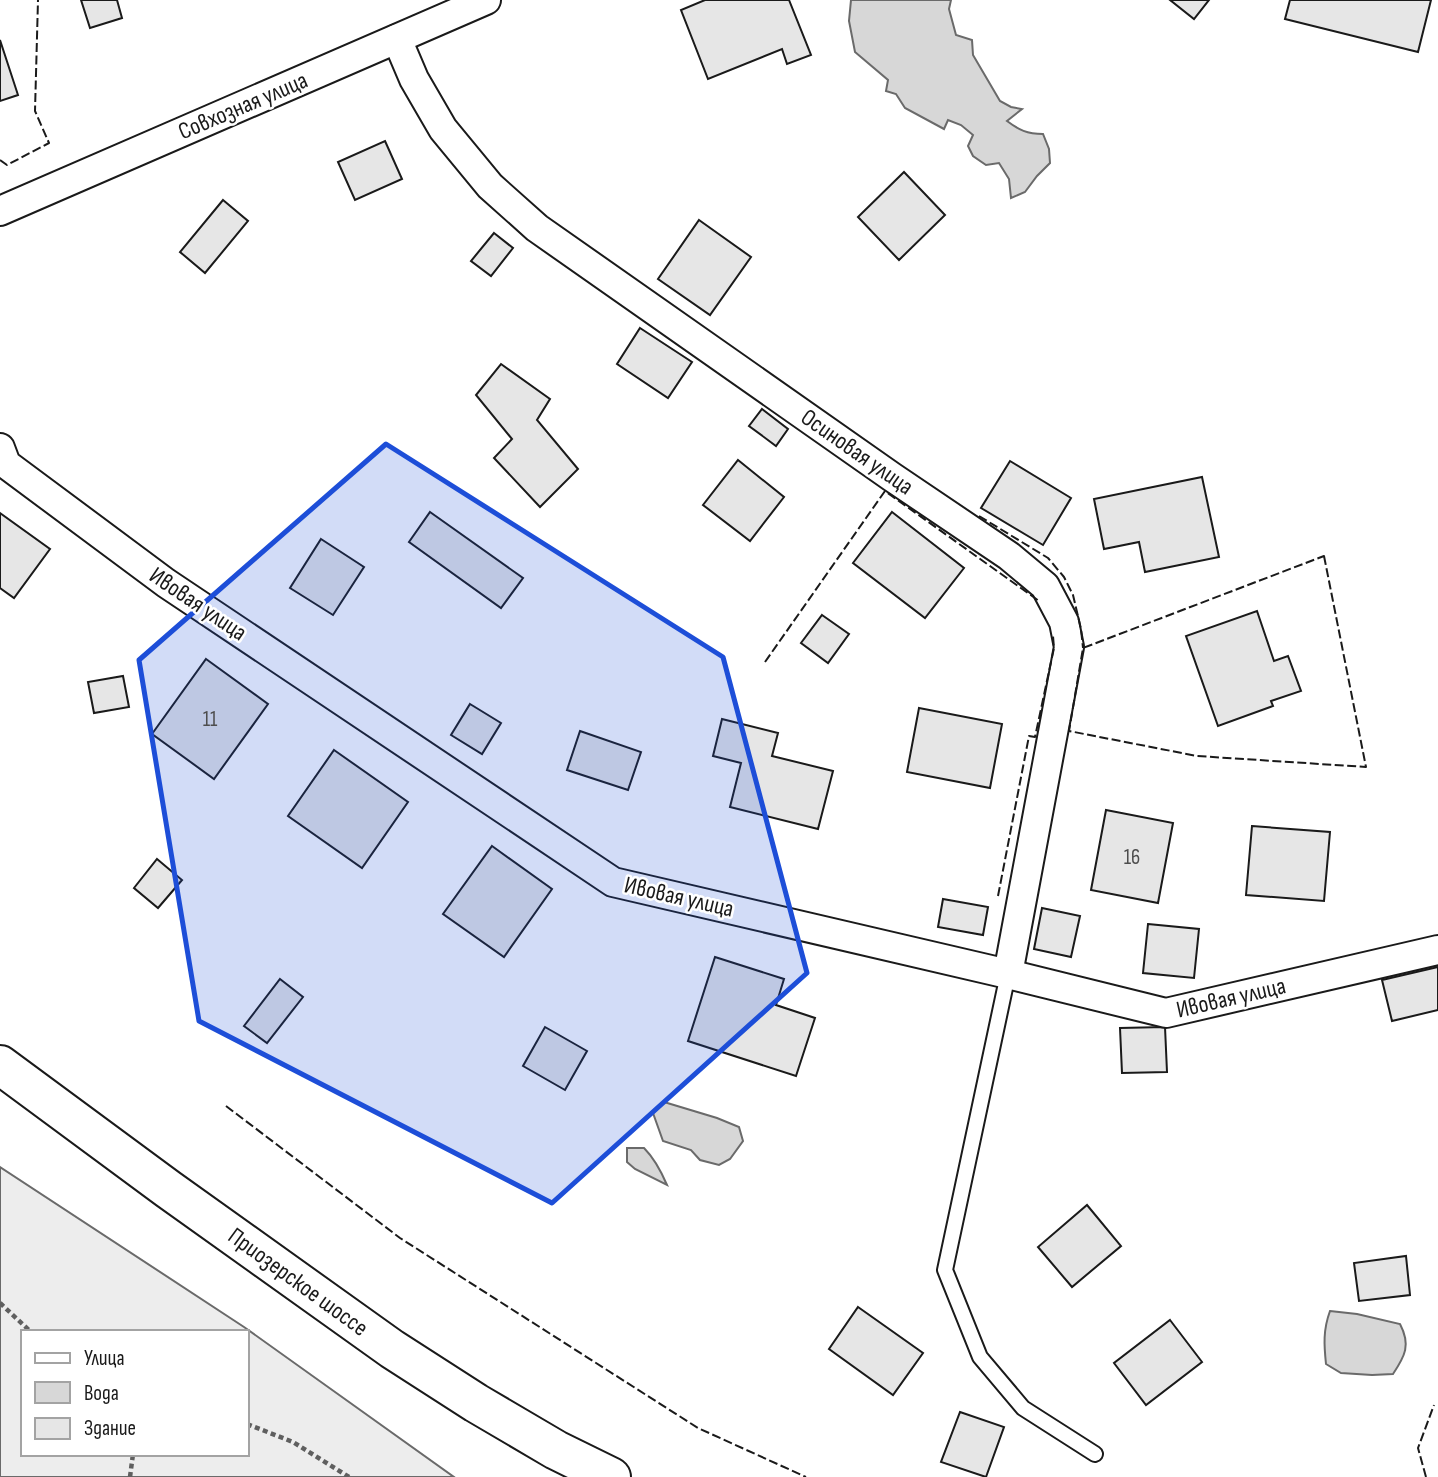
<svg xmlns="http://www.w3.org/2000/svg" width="1438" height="1477" font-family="'Sofia Sans Condensed',sans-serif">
<rect width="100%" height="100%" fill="#fff"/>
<path fill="#ededed" stroke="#6a6a6a" stroke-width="2" fill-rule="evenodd" d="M0,1167l244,160 210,150h-454zM23,1332h224v122h-224z"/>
<g fill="#d7d7d7" stroke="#6a6a6a" stroke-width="2">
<path d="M851,0h100l-2,9 7,26 16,5 1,15 27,46 11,6 11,2 -15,12c12,9 20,13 36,13l6,15 1,14 -13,13 -12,16 -14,6 -2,-19 -10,-16 -13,2 -13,-9 -5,-10 5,-11 -12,-10 -13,-5 -4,9 -39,-21 -9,-14 -10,-3 2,-11 -33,-28 -6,-31z"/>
<polygon points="664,1102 717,1118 739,1127 743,1141 730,1159 719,1165 700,1160 691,1150 663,1141 653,1113"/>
<path d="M627,1148h17c11,11 17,23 23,37l-32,-16 -8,-7z"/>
<path d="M1330,1311l27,3 43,10c11,21 5,32 -7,50l-21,1 -31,-2 -15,-9c-2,-19 -3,-34 4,-53z"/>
</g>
<g fill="#e6e6e6" stroke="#1a1a1a" stroke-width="2">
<polygon points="81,0 117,0 122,18 90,28"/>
<polygon points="705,0 789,0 811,55 787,64 782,49 708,79 681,10"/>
<polygon points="1170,0 1209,0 1194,19"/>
<polygon points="1290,0 1431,0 1418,52 1285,19"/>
<polygon points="0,40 18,95 0,101"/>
<polygon points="385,141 402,179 355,200 338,162"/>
<polygon points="904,172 945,215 899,260 858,217"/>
<polygon points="223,200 248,221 205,273 180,252"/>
<polygon points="699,220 751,257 710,315 658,279"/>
<polygon points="494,233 513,248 491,276 471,261"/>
<polygon points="640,328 692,362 668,398 617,364"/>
<polygon points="501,364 550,399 537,420 578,469 540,507 494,458 512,439 476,395"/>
<polygon points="762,409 788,429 776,446 749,426"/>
<polygon points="738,460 784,497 750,541 703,505"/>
<polygon points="1010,461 1071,498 1043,545 981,508"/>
<polygon points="1202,477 1219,557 1145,572 1139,542 1104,549 1094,499"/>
<polygon points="430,512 523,578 501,608 409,542"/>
<polygon points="892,512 964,568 925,618 853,563"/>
<polygon points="0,513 50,549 14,598 0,588"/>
<polygon points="321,539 364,567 333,615 290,588"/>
<polygon points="1257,611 1274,661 1288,656 1301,691 1271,701 1273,706 1218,726 1186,636"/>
<polygon points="822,615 849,634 828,663 801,643"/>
<polygon points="206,659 268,704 214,779 152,734"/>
<polygon points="123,676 129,707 94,713 88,682"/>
<polygon points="470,704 501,723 482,754 451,735"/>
<polygon points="919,708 1002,724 990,788 907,772"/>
<polygon points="722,719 778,733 772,756 833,771 818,829 730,807 741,763 713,756"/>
<polygon points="580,731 641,752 628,790 567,770"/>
<polygon points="334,750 408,802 362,868 288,816"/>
<polygon points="1106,810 1173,823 1158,903 1091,890"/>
<polygon points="1252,826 1330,832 1324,901 1246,895"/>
<polygon points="492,846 552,889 504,957 443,914"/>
<polygon points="157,859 182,880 158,908 134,888"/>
<polygon points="943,899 988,907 983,935 938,927"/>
<polygon points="1042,908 1080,916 1071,957 1034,949"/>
<polygon points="1148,924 1199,929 1194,978 1143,973"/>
<polygon points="715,957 784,979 776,1005 815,1018 796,1076 688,1041"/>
<polygon points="1438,967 1438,1010 1392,1021 1382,980"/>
<polygon points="280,979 303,997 267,1043 244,1026"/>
<polygon points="545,1027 587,1051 565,1090 523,1066"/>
<polygon points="1165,1027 1167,1072 1122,1073 1120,1028"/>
<polygon points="1087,1205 1121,1246 1072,1287 1038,1247"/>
<polygon points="1406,1256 1410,1295 1359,1301 1354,1263"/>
<polygon points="858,1307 923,1353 893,1395 829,1349"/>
<polygon points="1170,1320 1202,1362 1146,1405 1114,1363"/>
<polygon points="960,1412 1004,1427 986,1477 941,1462"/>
</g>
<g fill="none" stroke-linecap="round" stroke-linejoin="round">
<defs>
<polyline id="service" points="1008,974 945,1270 980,1357 1023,1408 1095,1454"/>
<g id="minor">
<polyline points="397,39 414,79 443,129 490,186 537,228 892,477 1009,556 1045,586 1064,622 1069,647 1008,974"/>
<polyline points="0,211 486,0"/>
<polyline points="0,448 6,464 166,583 613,882 1008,974 1166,1013 1438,950"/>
</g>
<polyline id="primary" points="0,1065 168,1189 392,1349 476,1403 556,1450 611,1477"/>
</defs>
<use href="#service" stroke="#1a1a1a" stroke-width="18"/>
<use href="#minor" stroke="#1a1a1a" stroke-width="32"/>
<use href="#primary" stroke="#1a1a1a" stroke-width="42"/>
<g stroke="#5f5f5f" stroke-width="4.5" stroke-dasharray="5 3.5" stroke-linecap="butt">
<polyline points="0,1303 31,1332"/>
<polyline points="247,1424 293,1442 349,1477"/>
<polyline points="130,1477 133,1454"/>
</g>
<use href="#service" stroke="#fff" stroke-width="14"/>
<use href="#minor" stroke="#fff" stroke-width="28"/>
<use href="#primary" stroke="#fff" stroke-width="38"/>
<g stroke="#1a1a1a" stroke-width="2" stroke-dasharray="9 3.5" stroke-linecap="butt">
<polyline points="0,160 7,165 49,143 35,111 38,0"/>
<polyline points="979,516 1048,558 1064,577 1073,595 1081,629 1083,648"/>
<polygon points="1324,556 1366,767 1197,756 1069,731 1083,648"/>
<polyline points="765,662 885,491 1039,601"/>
<polyline points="998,896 1029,736 1035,737 1054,648 1053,636"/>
<polyline points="226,1106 400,1238 698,1428 806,1477"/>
<polyline points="1426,1477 1418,1448 1434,1405"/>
</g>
</g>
<path fill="#1d4ed8" fill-opacity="0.2" stroke="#1d4ed8" stroke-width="5" stroke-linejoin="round" d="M386,444l337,213 84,316 -255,230 -353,-182 -60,-361z"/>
<g text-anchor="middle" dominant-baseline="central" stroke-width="5" stroke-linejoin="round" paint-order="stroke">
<g font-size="21" fill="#4d4d4d">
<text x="210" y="719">11</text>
<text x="1132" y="857">16</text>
</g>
<g font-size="24" fill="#1a1a1a" stroke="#fff">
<text transform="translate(243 106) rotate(-23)">Совхозная улица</text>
<text transform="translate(857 452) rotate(35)">Осиновая улица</text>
<text transform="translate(198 604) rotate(34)">Ивовая улица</text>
<text transform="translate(679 897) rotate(13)">Ивовая улица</text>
<text transform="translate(1231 998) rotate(-13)">Ивовая улица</text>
<text transform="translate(298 1282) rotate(36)">Приозерское шоссе</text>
</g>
</g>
<rect x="21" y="1330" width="228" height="126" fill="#ffffff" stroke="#a3a3a3" stroke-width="2"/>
<rect x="35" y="1353" width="35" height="10" fill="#ffffff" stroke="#a3a3a3" stroke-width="2"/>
<text x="84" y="1365" font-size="21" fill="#1a1a1a">Улица</text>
<rect x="35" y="1382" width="35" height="21" fill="#d7d7d7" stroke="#a3a3a3" stroke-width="2"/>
<text x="84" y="1400" font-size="21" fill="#1a1a1a">Вода</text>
<rect x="35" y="1418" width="35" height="21" fill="#e6e6e6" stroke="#a3a3a3" stroke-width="2"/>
<text x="84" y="1435" font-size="21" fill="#1a1a1a">Здание</text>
</svg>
